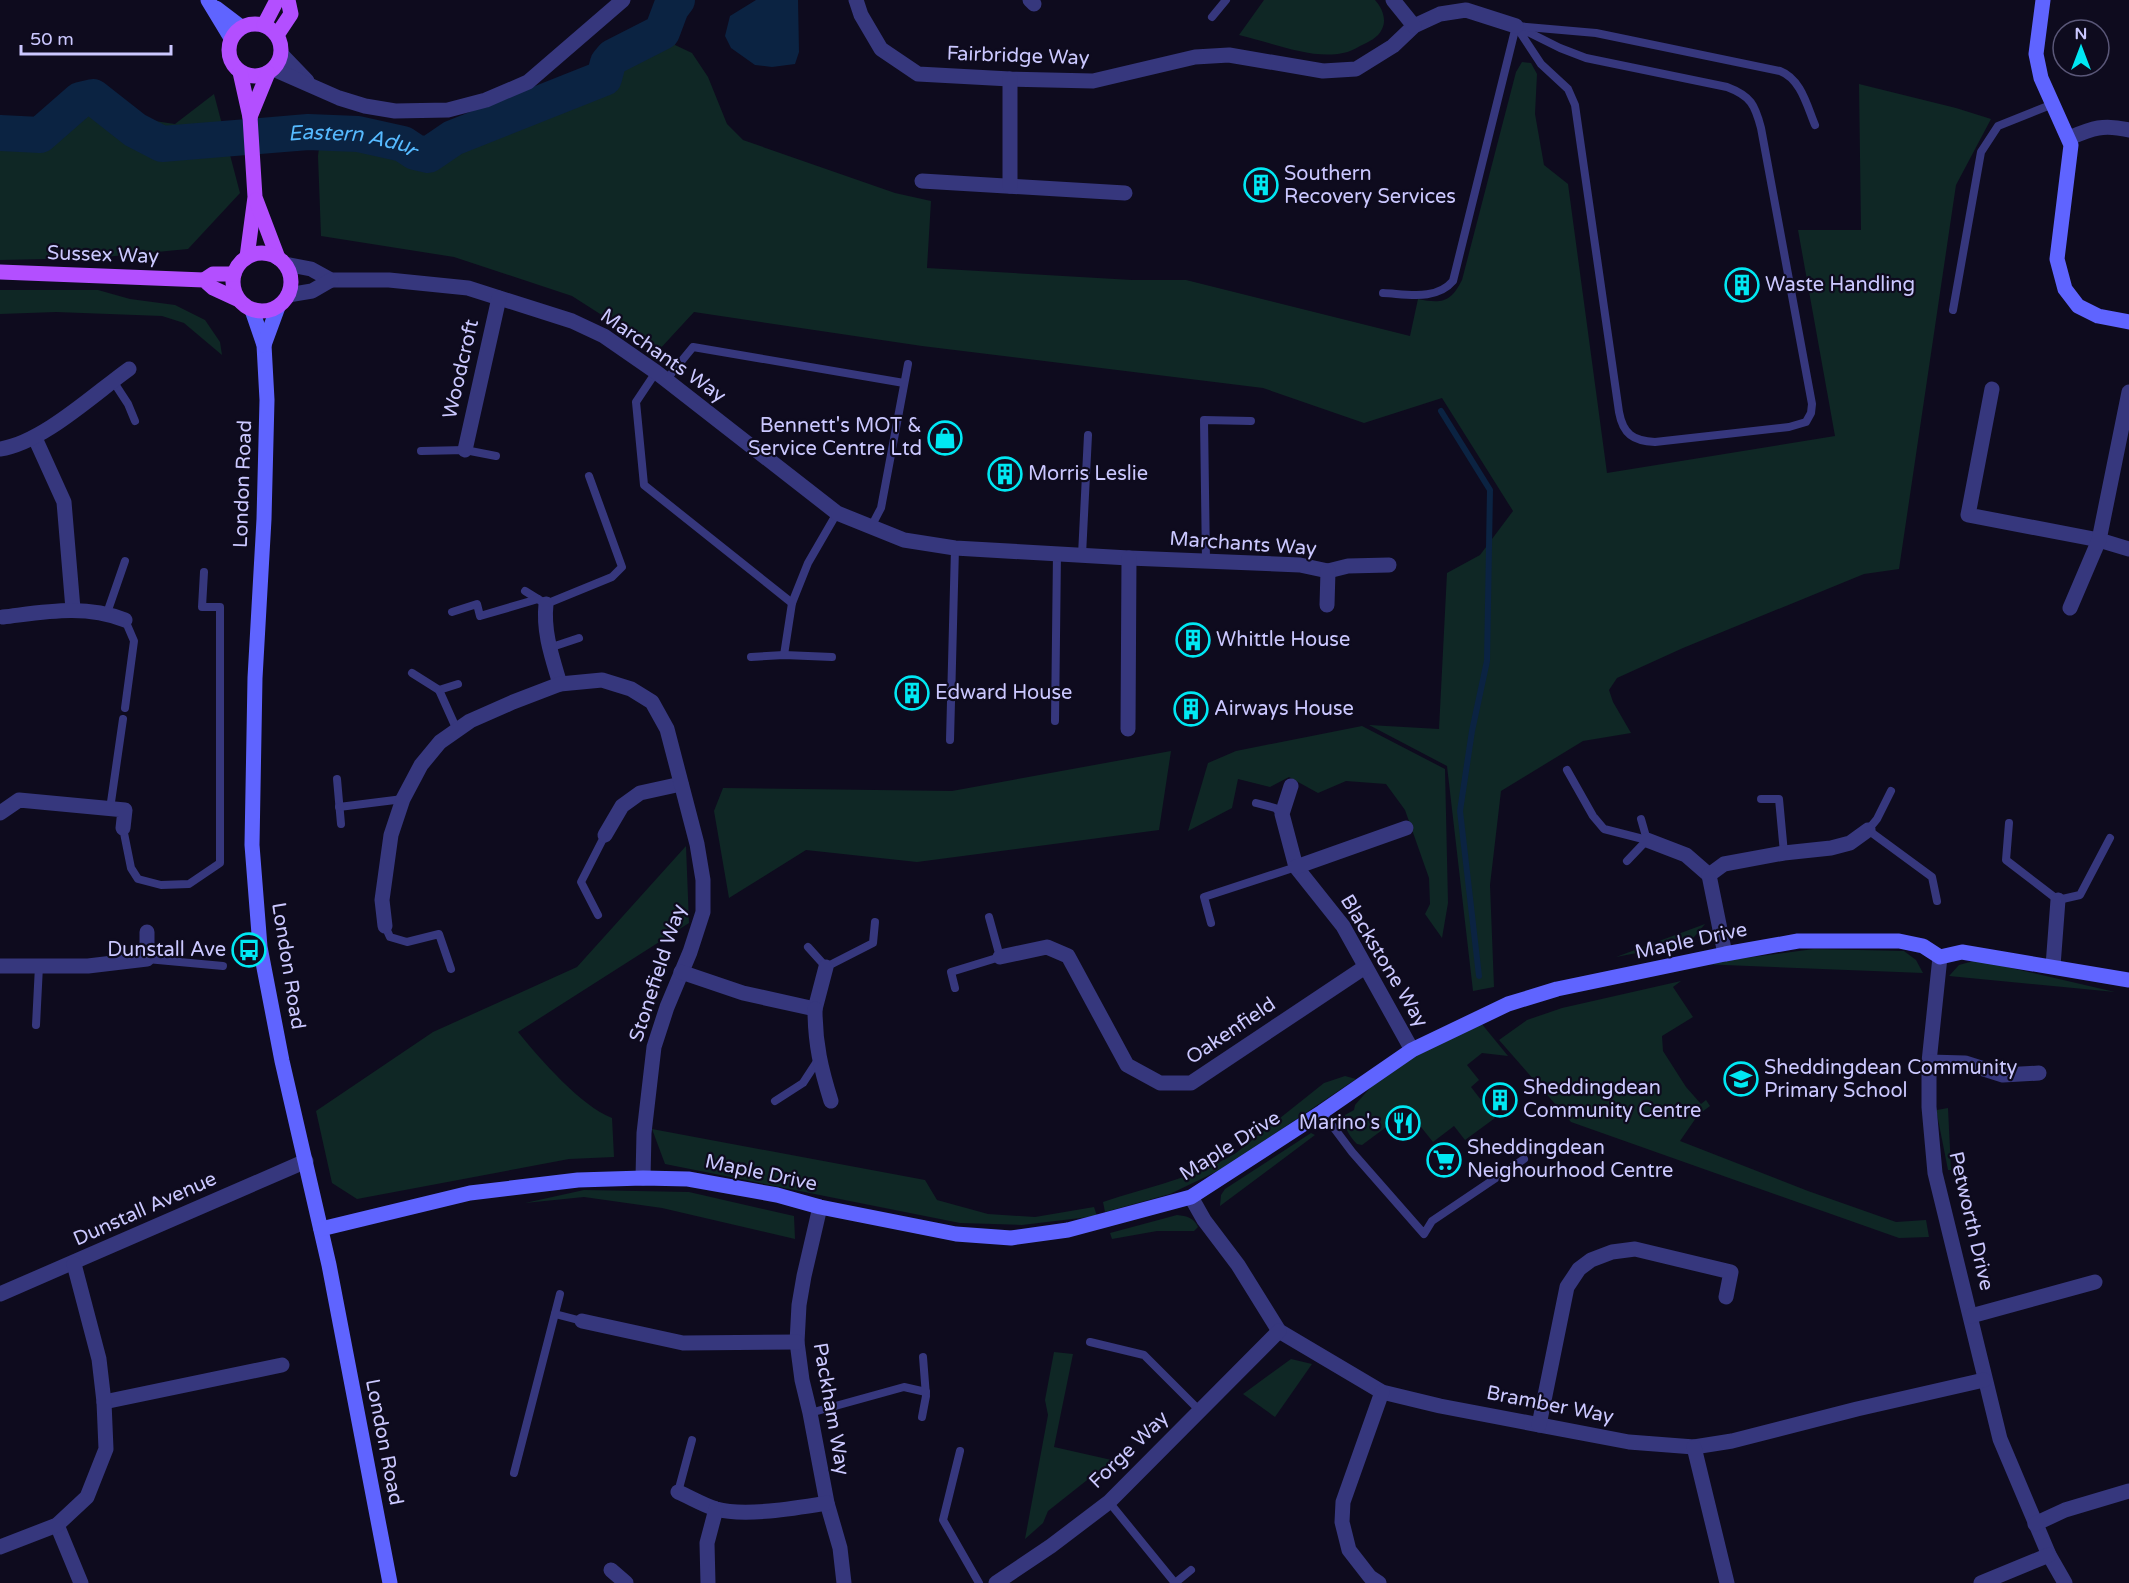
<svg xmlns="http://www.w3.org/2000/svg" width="2129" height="1583" font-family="'Varela Round',sans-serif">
<rect width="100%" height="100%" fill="#0e0b1e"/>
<g fill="#0f2725">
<path d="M1264,0h111c7,8 12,19 7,29 -4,9 -14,13 -22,17 -5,3 -11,6 -17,7 -31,7 -73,-11 -104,-18z"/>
<path d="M675,33v12l17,8 16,24 19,47 16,16 152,53 36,8 -4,67 205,12h54l224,56 8,-37c24,5 33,3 44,-19l54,-208 6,-10 9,1 6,11 -2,40 9,51 24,19 39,289 228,-37 -37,-206h63l-2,-146 97,24 35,11 -35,66 -57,384 -35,5 -181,74 -66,30 -8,12 4,12 18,31 -48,8 -82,50 -11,94 4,102 -21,4 -26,-225 -78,-41 70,4 8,-156 33,-18 33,-44 -71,-113 -78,25 -101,-35 -341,-42 -228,-34 -36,39 -86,-55 -118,-39 -133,-21 -3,-80 3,-23 105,27 49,-32 98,-40z"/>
<polygon points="214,94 240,193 188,249 94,258 0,260 0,139 61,139 93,112 175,124"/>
<polygon points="0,290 98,290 130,299 175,305 205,320 220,342 222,355 184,323 162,316 56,312 0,314"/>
<polygon points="1362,726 1445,769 1448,903 1442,938 1425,914 1430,904 1429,878 1405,810 1386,784 1346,781 1318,793 1289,777 1270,787 1238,779 1232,808 1188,831 1208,763 1236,751"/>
<polygon points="1171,751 1159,830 917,862 806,850 729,898 714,811 723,788 952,791"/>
<path d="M686,846l3,77 -171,109c22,27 63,74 94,86l2,39 -45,2 -212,40 -25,-16 -16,-72 117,-79 144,-65z"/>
<polygon points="1705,924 1689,943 1616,957"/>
<polygon points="1814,949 1904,951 1916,960 1923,973 1699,964"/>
<polygon points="1977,960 2115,992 1949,976 1959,965"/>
<polygon points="1681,981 1673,987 1693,1017 1662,1036 1663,1051 1686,1087 1701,1104 1706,1100 1710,1106 1698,1115 1680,1141 1808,1191 1896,1222 1926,1220 1929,1237 1899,1238 1571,1122 1499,1040 1527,1020 1562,1008"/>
<path d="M1481,1023l27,33 -26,-3 -15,12 12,15 -8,7 24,31 -30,22 -11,-14 -21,16 -28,-35 -19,15 3,3 -27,20 -5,-1c-9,-9 -13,-17 -12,-29l9,-5 1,-5 22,-25 33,-21z"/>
<path d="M1345,1076l11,3 -132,89 -54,26 -65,18 -2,-10c45,-15 91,-24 133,-49l88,-70z"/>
<polygon points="1948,1108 1951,1170 1948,1170 1937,1114 1937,1110"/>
<polygon points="652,1129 925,1180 937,1200 988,1214 1035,1217 1094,1207 1097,1216 1022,1225 960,1223 665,1164"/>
<polygon points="1311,1133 1315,1135 1220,1206 1221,1195 1225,1189"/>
<polygon points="584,1190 689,1192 794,1216 795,1239 662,1208 584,1197 525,1203"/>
<path d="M1177,1215c10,1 17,3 21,12l-4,4h-37l-45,8 -2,-6z"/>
<polygon points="1054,1352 1073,1354 1054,1447 1116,1461 1101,1469 1048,1511 1043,1523 1025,1539 1048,1415 1045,1400"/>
<polygon points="1291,1359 1312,1364 1275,1417 1243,1394"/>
</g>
<polygon fill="#0b2342" points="756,0 798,0 799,52 795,64 772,67 755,65 731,48 725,36 730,16"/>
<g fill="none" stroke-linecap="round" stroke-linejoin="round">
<polyline stroke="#0b2342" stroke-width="6" points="1441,411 1490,490 1487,661 1472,731 1460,811 1479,976"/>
<path stroke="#0b2342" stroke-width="36" id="s1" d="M0,133l40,2 40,-35 13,-3 42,33 27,14 146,-12 50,2 45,10 12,8 13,3 25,-17 151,-60 4,-15 5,-6 49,-25 9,-24 6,-8"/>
<g stroke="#36377d" stroke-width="8">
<polyline points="1212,17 1226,0"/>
<path d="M1516,26l44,22 26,10 141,29c24,9 28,18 34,41l51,276 -1,9 -5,9 -17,5 -134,15c-22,-1 -32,-8 -36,-30l-44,-307 -7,-16 -27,-25z"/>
<path d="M1383,293c24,1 53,8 70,-12l63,-255 80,7 184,38c21,8 27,35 35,54"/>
<polyline points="1953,310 1981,152 1998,126 2053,104"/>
<polyline points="656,372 636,402 644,485 792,603"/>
<polyline points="666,380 693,347 904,383"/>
<polyline points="113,381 128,404 135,421"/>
<polyline points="421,451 465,450 496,456"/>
<polyline points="871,527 881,508 908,364"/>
<polyline points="1082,555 1088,435"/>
<polyline points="1206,562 1204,420 1251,421"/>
<polyline points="525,591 546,604 612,577 622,567 589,476"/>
<polyline points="452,612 477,604 480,616 538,599"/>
<polyline points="107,613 125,561"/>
<polyline points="125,620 134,641 125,708"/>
<polyline points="549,648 579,638"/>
<polyline points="784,655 792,603 808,563 837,513"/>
<polyline points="751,657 784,655 832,657"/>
<polyline points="412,673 439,690 458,684"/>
<polyline points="439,690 457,730"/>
<polyline points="1055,721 1057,553"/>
<polyline points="950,740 955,548"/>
<polyline points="1567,770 1593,816 1604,829 1647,840"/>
<polyline points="337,779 341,824"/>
<polyline points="1891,791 1877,819 1868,830 1932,877 1937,901"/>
<polyline points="1761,799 1779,799 1784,853"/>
<polyline points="1256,803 1275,808 1282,814"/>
<polyline points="339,807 403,799"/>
<polyline points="110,809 123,719"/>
<polyline points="2009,823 2006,860 2058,900 2080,895 2110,838"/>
<polyline points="123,828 131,868 138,879 161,885 189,884 220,863 220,607 202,607 204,572"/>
<polyline points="1627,861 1647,840 1641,819"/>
<polyline points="598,915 581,882 605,835"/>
<polyline points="1211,923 1204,897 1296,867"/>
<polyline points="385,926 390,937 407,942 439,934 451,969"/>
<polyline points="808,947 826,967 873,943 875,922"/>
<polyline points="147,959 223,966"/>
<polyline points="955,988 951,972 1000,957 989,917"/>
<polyline points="36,1025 39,966"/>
<polyline points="775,1101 803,1083 818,1060"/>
<polyline points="1322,1112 1352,1152 1424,1234 1432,1221 1524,1159"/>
<polyline points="555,1314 582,1321"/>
<polyline points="1090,1342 1144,1355 1199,1410"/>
<polyline points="810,1413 904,1387 926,1392"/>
<polyline points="922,1417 926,1396 923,1357"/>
<polyline points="960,1451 943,1520 979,1583"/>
<polyline points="514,1473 560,1294"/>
<polyline points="678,1492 692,1440"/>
<polyline points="1109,1502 1175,1583"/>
<polyline points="1175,1583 1191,1570"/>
</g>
<g stroke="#36377d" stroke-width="15">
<polyline points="856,0 861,15 881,49 918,74 1010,79 1093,81 1195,57 1229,55 1323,71 1356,69 1393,46 1414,26 1440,14 1466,10 1516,26"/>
<polyline points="1030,0 1034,4"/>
<polyline points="1393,0 1414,26"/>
<polyline points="281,54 307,81"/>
<polyline points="273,69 339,98 365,106 395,111 448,110 486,100 528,82 623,0"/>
<path d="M2069,138c24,-10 34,-14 60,-8"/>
<polyline points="922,181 1125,193"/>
<polyline points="1010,186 1010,79"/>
<polyline points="285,264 311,269 331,280 389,280 468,288 572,321 604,336 656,372 837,513 904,540 955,548 1129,558 1300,565 1328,571 1348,566 1389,565"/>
<polyline points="288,295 312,291 331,280"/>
<polyline points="1992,389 1968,515 2099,540 2129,549"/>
<polyline points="35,438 64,502 73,609"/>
<path d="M0,449c42,-6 94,-55 129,-80"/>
<polyline points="465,450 499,298"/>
<path d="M546,604c-3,28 6,53 14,80"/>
<polyline points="1327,605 1328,571"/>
<polyline points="2070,608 2099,540 2129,392"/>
<path d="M3,617c42,-5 81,-13 122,3"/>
<polyline points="1128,729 1129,558"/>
<polyline points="1291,786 1282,814 1296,867 1343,926 1412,1050"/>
<polyline points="0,813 19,800 125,810 123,828"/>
<polyline points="605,835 622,806 640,793 681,784"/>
<polyline points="1647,840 1686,855 1709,875"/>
<polyline points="1296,867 1406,828"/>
<polyline points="385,926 382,900 391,835 403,799 421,765 440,742 470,721 513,702 560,684 602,680 631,689 652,702 667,729 697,844 703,880 703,912 690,952 667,1007 654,1047 644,1133 643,1178"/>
<polyline points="1725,954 1709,875 1724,864 1784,853 1831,848 1850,843 1868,830"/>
<polyline points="1000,957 1047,947 1068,956 1127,1065 1160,1083 1191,1083 1365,967"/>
<polyline points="1940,957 1929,1062 1929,1107 1935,1173 2000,1439 2049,1555 2065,1583"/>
<polyline points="0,966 88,966 147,959 147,932"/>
<polyline points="2053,966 2058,900"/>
<polyline points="681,972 743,993 815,1009 826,967"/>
<path d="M815,1009c0,35 6,60 16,92"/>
<polyline points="1929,1062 1965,1063 2003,1075 2039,1073"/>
<polyline points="1191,1197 1204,1220 1238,1265 1279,1331 1382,1392 1440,1406 1629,1442 1694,1447 1732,1441 1857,1409 1984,1380"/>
<polyline points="820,1207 804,1276 799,1305 797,1342 802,1380 810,1413 827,1503 840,1548 844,1583"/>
<polyline points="0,1294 306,1161"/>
<polyline points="1971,1316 2095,1282"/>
<polyline points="582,1321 683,1343 797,1342"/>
<polyline points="104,1402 282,1365"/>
<polyline points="1539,1425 1567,1287 1579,1269 1591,1260 1612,1252 1635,1249 1731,1272 1726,1297"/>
<polyline points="1694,1447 1727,1583"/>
<path d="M678,1492c12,5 25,13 38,17 29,8 81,-1 111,-6"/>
<polyline points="2035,1524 2065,1510 2129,1491"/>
<polyline points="57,1525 81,1583"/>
<polyline points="0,1547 57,1525 87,1497 106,1449 104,1402 99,1359 74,1264"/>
<polyline points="611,1570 626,1583"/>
<polyline points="708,1583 707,1543 716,1509"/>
<polyline points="996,1583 1051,1546 1109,1502 1279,1331"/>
<polyline points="1379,1583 1370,1577 1349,1550 1342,1522 1343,1502 1382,1392"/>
<polyline points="1981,1583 2049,1555"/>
</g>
<g stroke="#5f64ff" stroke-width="15">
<polyline points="208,0 231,38"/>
<polyline points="2043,0 2036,54 2041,78 2071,145 2057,259 2065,289 2078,306 2098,316 2129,322"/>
<polyline points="216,8 241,27"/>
<polyline points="252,310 264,345 267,400 264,519 255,678 252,845 260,947 282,1061 329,1265 390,1583"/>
<polyline points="264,345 278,307"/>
<polyline points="321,1229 470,1193 578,1180 643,1178 688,1179 777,1195 820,1207 956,1234 1011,1238 1068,1230 1191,1197 1322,1112 1412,1050 1508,1004 1557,989 1725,954 1798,941 1899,941 1923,946 1940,957 1962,952 2129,980"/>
</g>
<g stroke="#b34fff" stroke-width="15">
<circle cx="255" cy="50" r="26"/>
<polyline points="264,25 277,0"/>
<polyline points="277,35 291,14 288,0"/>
<polyline points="240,72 250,117 255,197 247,257"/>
<polyline points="250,117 268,73"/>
<polyline points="256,200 278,258"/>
<circle cx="262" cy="282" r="29"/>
<polyline points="0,272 204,280 213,288 239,300"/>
<polyline points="204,280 213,274 234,274"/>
</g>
</g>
<defs>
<symbol id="building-ring" viewBox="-11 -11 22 22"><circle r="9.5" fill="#0e0b1e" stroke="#00e8f3" stroke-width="1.5"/><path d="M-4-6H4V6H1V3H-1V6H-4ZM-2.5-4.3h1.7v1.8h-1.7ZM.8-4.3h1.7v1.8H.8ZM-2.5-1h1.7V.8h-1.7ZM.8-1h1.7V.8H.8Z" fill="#00e8f3"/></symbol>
<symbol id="shop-ring" viewBox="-11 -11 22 22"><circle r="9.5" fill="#0e0b1e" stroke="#00e8f3" stroke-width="1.5"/><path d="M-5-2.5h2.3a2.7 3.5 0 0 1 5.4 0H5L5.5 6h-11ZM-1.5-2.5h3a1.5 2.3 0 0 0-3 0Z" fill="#00e8f3"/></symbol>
<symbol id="bus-ring" viewBox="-11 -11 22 22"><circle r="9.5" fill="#0e0b1e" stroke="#00e8f3" stroke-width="1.5"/><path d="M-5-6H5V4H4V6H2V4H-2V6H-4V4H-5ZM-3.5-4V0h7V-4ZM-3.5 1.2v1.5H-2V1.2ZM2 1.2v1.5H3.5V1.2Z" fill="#00e8f3"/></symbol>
<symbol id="school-ring" viewBox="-11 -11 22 22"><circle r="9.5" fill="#0e0b1e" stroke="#00e8f3" stroke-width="1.5"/><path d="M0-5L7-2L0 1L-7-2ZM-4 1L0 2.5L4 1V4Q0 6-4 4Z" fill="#00e8f3"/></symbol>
<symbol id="restaurant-ring" viewBox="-11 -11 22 22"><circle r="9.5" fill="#0e0b1e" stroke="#00e8f3" stroke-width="1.5"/><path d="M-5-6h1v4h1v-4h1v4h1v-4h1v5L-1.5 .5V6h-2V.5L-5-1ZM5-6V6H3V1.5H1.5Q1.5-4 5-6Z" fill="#00e8f3"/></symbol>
<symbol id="supermarket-ring" viewBox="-11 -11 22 22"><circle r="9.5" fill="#0e0b1e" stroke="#00e8f3" stroke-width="1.5"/><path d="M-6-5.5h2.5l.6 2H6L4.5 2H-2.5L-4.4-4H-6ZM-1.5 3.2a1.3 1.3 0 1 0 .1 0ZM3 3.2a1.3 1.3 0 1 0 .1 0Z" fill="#00e8f3"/></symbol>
</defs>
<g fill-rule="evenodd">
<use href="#building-ring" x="1242" y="166" width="38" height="38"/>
<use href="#building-ring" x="1723" y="266" width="38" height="38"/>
<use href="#shop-ring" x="926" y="419" width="38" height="38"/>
<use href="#building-ring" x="986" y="455" width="38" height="38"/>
<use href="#building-ring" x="1174" y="621" width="38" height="38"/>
<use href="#building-ring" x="893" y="674" width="38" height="38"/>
<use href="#building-ring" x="1172" y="690" width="38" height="38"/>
<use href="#bus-ring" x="230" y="931" width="38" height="38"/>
<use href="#school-ring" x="1722" y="1060" width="38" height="38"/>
<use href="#building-ring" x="1481" y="1081" width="38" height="38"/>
<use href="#restaurant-ring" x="1384" y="1104" width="38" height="38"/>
<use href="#supermarket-ring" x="1425" y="1141" width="38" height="38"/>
</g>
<g text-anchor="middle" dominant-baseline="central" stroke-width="4.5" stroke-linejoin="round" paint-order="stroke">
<g font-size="20" fill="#cbc8ff" stroke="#0e0b1e">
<text transform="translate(1018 56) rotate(2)">Fairbridge Way</text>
<text transform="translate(103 255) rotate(2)">Sussex Way</text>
<text transform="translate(663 356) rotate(35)">Marchants Way</text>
<text transform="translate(461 369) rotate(-77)">Woodcroft</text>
<text transform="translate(243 484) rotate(-88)">London Road</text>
<text transform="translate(1243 544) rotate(4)">Marchants Way</text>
<text transform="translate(1691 941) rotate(-12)">Maple Drive</text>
<text transform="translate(1384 961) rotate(59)">Blackstone Way</text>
<text transform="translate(288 966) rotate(81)">London Road</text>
<text transform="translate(658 973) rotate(-72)">Stonefield Way</text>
<text transform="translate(1231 1031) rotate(-34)">Oakenfield</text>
<text transform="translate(1230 1146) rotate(-32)">Maple Drive</text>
<text transform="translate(761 1173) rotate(12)">Maple Drive</text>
<text transform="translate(145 1209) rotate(-24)">Dunstall Avenue</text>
<text transform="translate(1971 1221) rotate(77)">Petworth Drive</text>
<text transform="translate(1550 1405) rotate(11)">Bramber Way</text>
<text transform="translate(831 1409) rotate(80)">Packham Way</text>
<text transform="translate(384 1442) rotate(79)">London Road</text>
<text transform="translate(1129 1450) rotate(-44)">Forge Way</text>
</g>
<g font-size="20" fill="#cbc8ff" stroke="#0e0b1e" text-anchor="start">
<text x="1284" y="174">Southern<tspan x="1284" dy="23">Recovery Services</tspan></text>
<text x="1765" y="285">Waste Handling</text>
<text x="922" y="426" text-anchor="end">Bennett's MOT &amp;<tspan x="922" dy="23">Service Centre Ltd</tspan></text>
<text x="1028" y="474">Morris Leslie</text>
<text x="1216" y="640">Whittle House</text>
<text x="935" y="693">Edward House</text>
<text x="1214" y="709">Airways House</text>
<text x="226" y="950" text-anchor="end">Dunstall Ave</text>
<text x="1764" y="1068">Sheddingdean Community<tspan x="1764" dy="23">Primary School</tspan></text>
<text x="1523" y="1088">Sheddingdean<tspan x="1523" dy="23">Community Centre</tspan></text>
<text x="1380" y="1123" text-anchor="end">Marino's</text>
<text x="1467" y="1148">Sheddingdean<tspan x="1467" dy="23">Neighourhood Centre</tspan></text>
</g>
<g font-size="21" font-style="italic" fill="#56baff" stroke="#0e0b1e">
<text stroke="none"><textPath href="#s1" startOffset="382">Eastern Adur</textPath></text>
</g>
</g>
<g transform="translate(2081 48)"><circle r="28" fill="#0e0b1e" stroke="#5a5778" stroke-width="1.5"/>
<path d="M0-4.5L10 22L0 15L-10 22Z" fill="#00e8f3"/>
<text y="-9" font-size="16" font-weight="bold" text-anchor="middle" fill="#cbc8ff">N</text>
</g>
<path d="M21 45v9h150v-9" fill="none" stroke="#cbc8ff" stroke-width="3"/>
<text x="30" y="45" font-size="18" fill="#cbc8ff" stroke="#0e0b1e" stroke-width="4.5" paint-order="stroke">50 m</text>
</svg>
